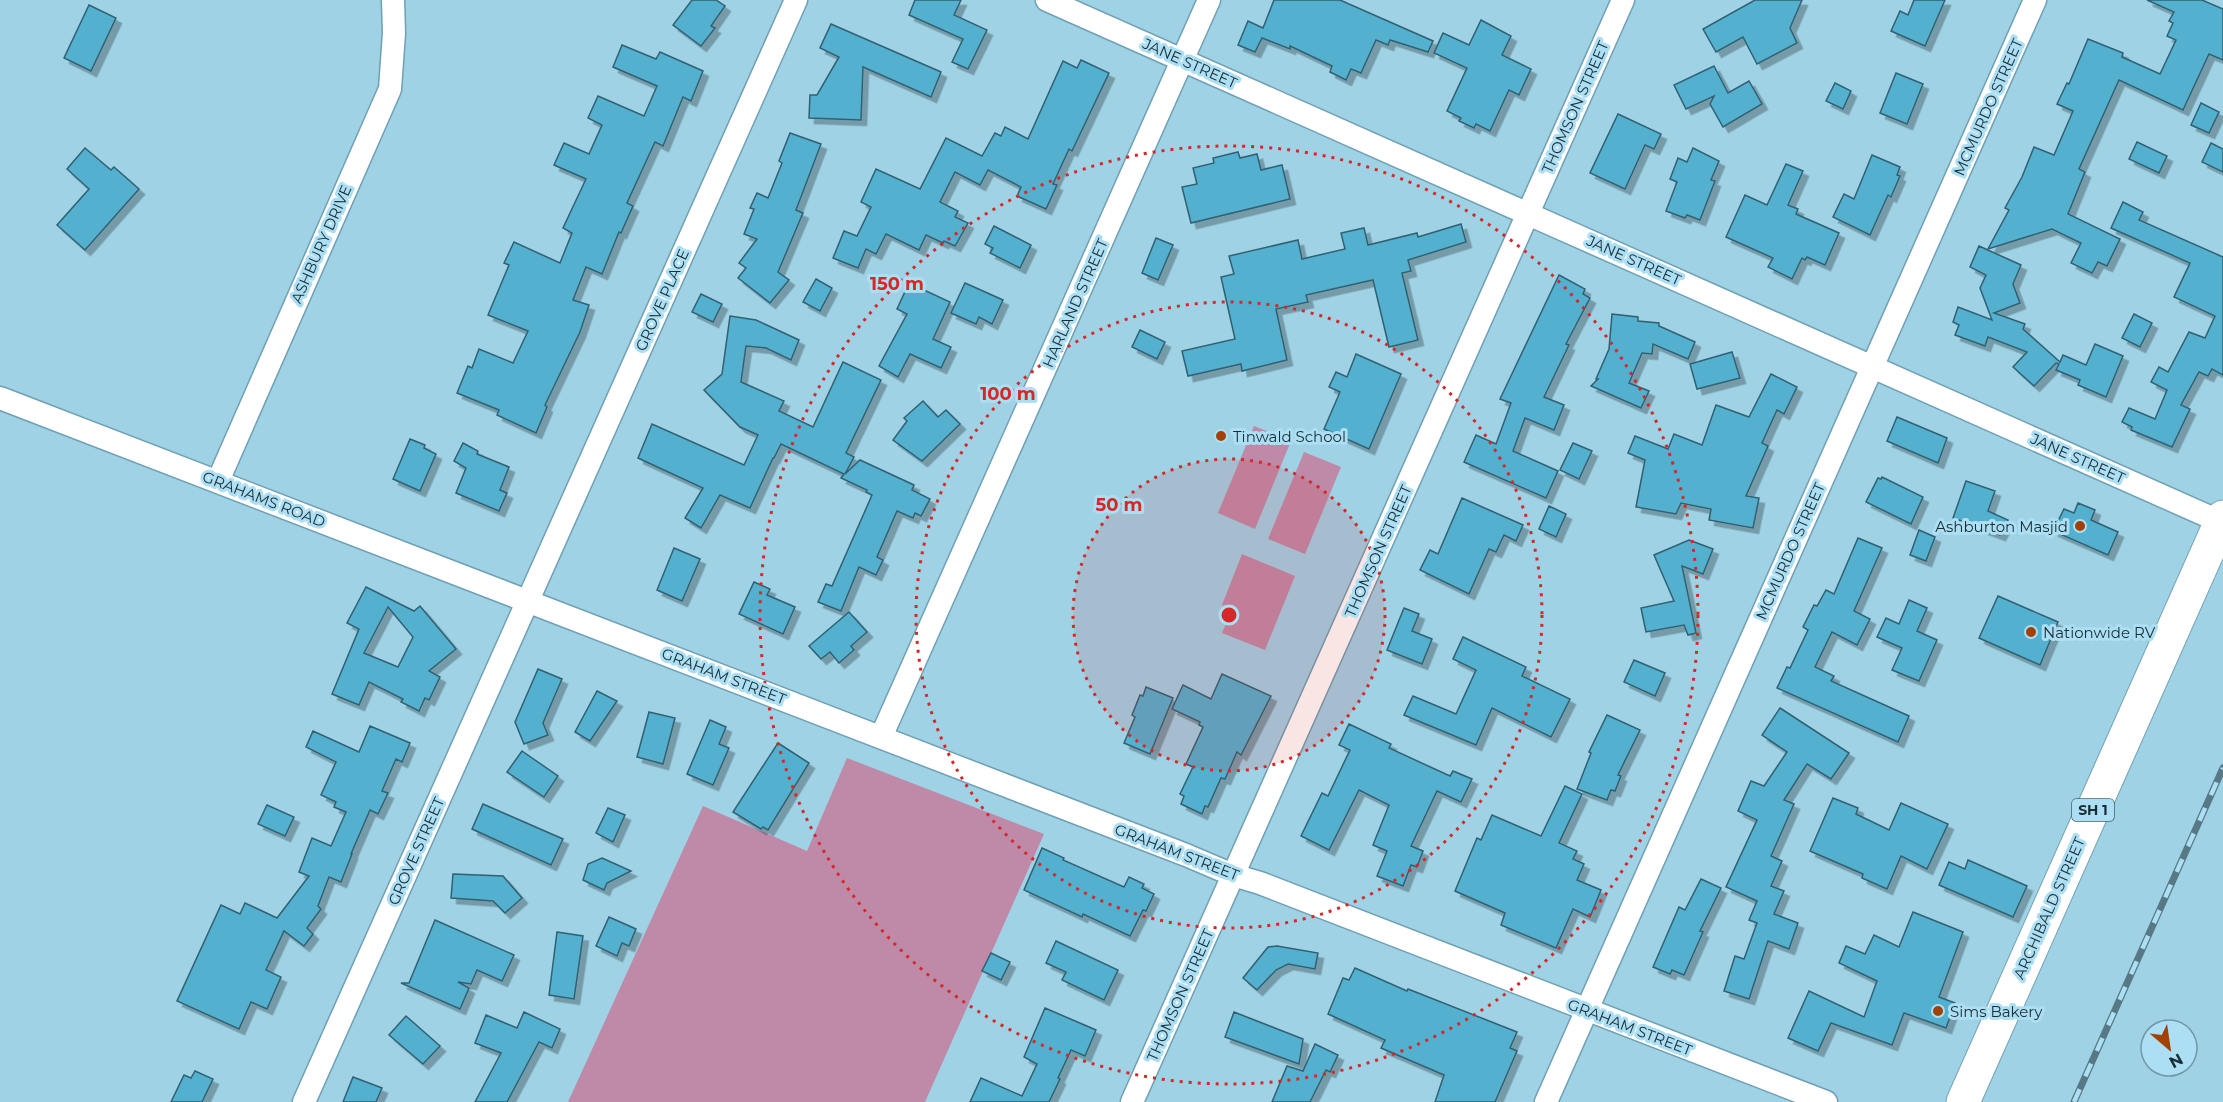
<svg xmlns="http://www.w3.org/2000/svg" width="2223" height="1102" font-family="Montserrat,sans-serif">
<defs>
<filter id="shadow"><feDropShadow dx="5.5" dy="5.5" stdDeviation="0" flood-color="#0004"/></filter>
</defs>
<rect width="100%" height="100%" fill="#9fd2e5"/>
<g fill="#be8aa8">
<polygon points="1254,426 1291,441 1255,529 1218,513"/>
<polygon points="1304,452 1341,467 1305,554 1268,539"/>
<polygon points="1242,554 1295,576 1265,650 1222,633 1232,609 1222,605"/>
<polygon points="847,758 1044,834 925,1102 568,1102 703,806 807,851"/>
</g>
<g fill="#53b0cf" stroke="#316172" stroke-width="1.5" fill-rule="evenodd" filter="url(#shadow)">
<polygon points="692,0 716,0 725,6 711,26 715,28 701,46 673,25"/>
<polygon points="915,0 961,0 954,15 987,30 968,69 952,62 963,39 909,15"/>
<polygon points="1274,0 1340,0 1433,41 1428,52 1390,40 1388,45 1376,40 1361,73 1351,69 1346,80 1330,72 1332,66 1290,46 1290,49 1262,38 1255,52 1238,45 1248,21 1263,28"/>
<polygon points="1755,0 1802,0 1790,28 1797,43 1757,64 1743,37 1716,52 1703,29"/>
<polygon points="1914,0 1945,0 1925,46 1891,31 1900,11 1908,15"/>
<polygon points="2147,0 2202,0 2223,9 2223,60 2209,54 2183,110 2119,80 2079,169 2085,172 2068,214 2120,239 2107,266 2098,262 2092,273 2071,263 2081,243 2052,229 1988,249 2009,210 2005,208 2022,177 2034,147 2054,155 2073,111 2057,104 2067,83 2069,84 2088,39 2123,53 2122,57 2160,74 2176,40 2167,36 2173,23 2169,21 2174,12"/>
<polygon points="89,5 116,18 91,71 64,58"/>
<polygon points="1481,20 1511,36 1502,55 1531,69 1519,95 1509,90 1490,131 1476,124 1474,128 1459,121 1461,118 1447,111 1467,68 1434,53 1443,33 1469,45"/>
<polygon points="831,24 941,72 931,97 863,67 861,120 809,118 810,95 817,95 839,57 820,48"/>
<polygon points="622,45 656,59 660,52 703,71 691,101 683,97 663,146 655,142 627,203 633,206 621,233 619,232 602,274 586,267 573,300 589,305 580,332 545,405 547,407 536,433 497,415 499,410 457,393 468,366 472,368 479,349 513,363 528,331 488,315 509,265 504,263 514,242 560,263 572,233 563,228 586,179 554,165 564,143 589,154 602,125 588,118 598,96 644,116 657,86 613,67"/>
<polygon points="1081,60 1109,73 1072,151 1069,149 1053,184 1057,185 1046,209 1017,196 1021,187 988,170 980,185 955,172 940,202 958,211 955,217 968,223 955,246 944,241 943,243 926,235 919,250 886,234 876,254 866,249 858,268 833,258 844,231 857,236 871,207 861,202 876,169 920,189 946,138 982,156 995,133 1001,136 1005,127 1028,139 1063,61 1077,68"/>
<polygon points="1714,66 1728,93 1749,81 1762,104 1723,127 1710,104 1714,96 1686,109 1674,85"/>
<polygon points="1896,73 1923,84 1907,124 1880,113"/>
<polygon points="1835,83 1851,91 1843,109 1826,101"/>
<polygon points="2201,103 2219,112 2209,133 2191,125"/>
<polygon points="1618,114 1661,134 1654,149 1645,145 1625,189 1590,173"/>
<polygon points="790,133 821,144 796,210 803,213 778,272 789,280 770,303 738,278 746,268 739,263 757,239 744,234 754,209 750,208 757,193 768,198 782,163 779,161"/>
<polygon points="2137,142 2167,156 2159,173 2129,159"/>
<polygon points="2211,143 2223,149 2223,172 2202,162"/>
<polygon points="85,148 111,170 114,167 139,189 85,250 57,225 89,189 67,169"/>
<polygon points="1693,148 1719,161 1711,180 1715,181 1700,220 1687,215 1685,218 1666,211 1677,182 1670,179 1678,158 1687,162"/>
<polygon points="1238,152 1240,158 1257,154 1261,170 1282,165 1290,199 1191,223 1182,187 1197,184 1193,168 1214,163 1213,158"/>
<polygon points="1872,155 1900,167 1897,175 1900,176 1891,197 1888,195 1870,235 1833,217 1844,194 1854,199"/>
<polygon points="1786,164 1803,171 1788,205 1798,209 1796,214 1839,233 1825,265 1807,257 1805,260 1802,258 1792,279 1768,267 1773,258 1726,237 1745,195 1767,205"/>
<polygon points="2123,202 2143,212 2139,220 2223,257 2223,375 2212,369 2208,376 2199,372 2181,405 2190,409 2172,447 2131,430 2132,427 2122,422 2129,408 2155,419 2167,390 2151,382 2159,367 2168,372 2189,332 2205,338 2215,316 2174,297 2190,263 2111,228"/>
<polygon points="1461,224 1466,242 1408,260 1411,271 1402,273 1418,340 1389,347 1373,280 1306,295 1308,302 1276,309 1287,360 1242,371 1241,364 1188,376 1182,351 1235,339 1221,277 1234,274 1229,256 1298,240 1302,259 1345,249 1341,233 1364,228 1368,245 1417,233 1418,237"/>
<polygon points="994,226 1031,245 1020,268 990,253 993,248 985,244"/>
<polygon points="1156,238 1173,245 1158,280 1142,273"/>
<polygon points="1979,246 2021,265 2013,284 2020,303 1994,313 2025,324 2023,329 2060,362 2063,355 2086,365 2095,344 2123,356 2106,397 2078,385 2080,380 2056,370 2059,364 2056,363 2034,386 2013,367 2027,352 1988,337 1985,346 1955,335 1959,325 1953,322 1958,307 1992,320 1980,288 1986,275 1970,267"/>
<polygon points="1559,275 1585,289 1583,294 1590,298 1566,344 1569,345 1544,397 1564,405 1554,430 1525,418 1513,451 1558,471 1546,498 1464,462 1476,435 1496,444 1511,403 1500,399"/>
<polygon points="816,279 832,288 820,311 803,302"/>
<polygon points="909,283 950,302 933,339 951,347 941,368 910,354 898,377 879,366 907,314 897,309"/>
<polygon points="965,283 1003,300 992,324 979,317 976,324 951,313"/>
<polygon points="701,294 722,304 713,322 692,312"/>
<polygon points="1612,314 1638,317 1638,321 1659,323 1659,326 1695,342 1688,359 1653,344 1652,354 1642,353 1629,383 1649,391 1641,408 1591,386 1598,379 1596,379 1609,349"/>
<polygon points="2134,314 2152,323 2140,347 2122,338"/>
<polygon points="730,316 756,320 799,340 791,360 766,348 746,346 741,382 784,401 779,411 813,427 843,362 881,380 846,453 854,457 845,474 860,460 914,485 912,490 930,499 921,516 915,513 913,518 897,511 877,557 883,560 876,575 859,567 841,611 818,602 826,584 832,586 872,495 866,492 867,490 841,478 844,474 781,444 774,458 773,458 750,508 720,495 701,528 685,518 703,488 638,458 652,424 744,465 758,435 740,427 704,390 722,374"/>
<polygon points="1140,330 1165,342 1157,359 1132,347"/>
<polygon points="1732,352 1740,378 1697,389 1690,364"/>
<polygon points="1356,354 1401,374 1369,449 1324,429 1340,392 1329,387 1336,372 1347,377"/>
<polygon points="1771,374 1797,387 1784,414 1777,410 1762,443 1768,446 1746,496 1759,498 1753,528 1709,520 1711,509 1681,503 1676,514 1636,507 1645,460 1628,453 1635,436 1668,449 1674,434 1702,445 1716,405 1749,417"/>
<polygon points="923,401 938,417 946,410 960,424 922,461 893,440 907,421 904,418"/>
<polygon points="1897,417 1947,438 1938,463 1887,441"/>
<polygon points="410,439 425,445 424,448 436,454 420,491 393,479"/>
<polygon points="463,443 478,451 477,454 509,467 500,490 507,493 499,511 456,493 466,468 454,461"/>
<polygon points="1573,443 1592,451 1579,479 1560,470"/>
<polygon points="1882,477 1923,497 1911,524 1866,502 1878,478 1881,479"/>
<polygon points="1966,481 1995,491 1988,511 2008,520 2000,535 1953,518"/>
<polygon points="1462,498 1523,525 1516,541 1504,535 1496,552 1489,549 1469,594 1420,570 1430,550 1438,554"/>
<polygon points="2078,503 2095,510 2091,520 2118,532 2108,555 2053,531 2064,509 2074,513"/>
<polygon points="1549,506 1566,514 1556,537 1539,529"/>
<polygon points="1919,530 1935,537 1926,561 1910,555"/>
<polygon points="1858,538 1882,548 1854,611 1870,619 1857,645 1832,632 1815,667 1834,676 1831,681 1909,716 1898,742 1777,688 1787,667 1790,668 1808,630 1803,627 1814,605 1817,606 1826,590 1834,594"/>
<polygon points="1689,540 1713,549 1703,574 1682,566 1696,633 1688,635 1684,625 1646,632 1641,608 1674,601 1654,555"/>
<polygon points="674,548 700,559 682,601 657,590"/>
<polygon points="754,582 770,589 767,595 795,607 783,634 739,614"/>
<path d="M366,587l48,24 6,-5 36,43 -27,22 11,6 -11,23 -4,-2 -6,13 -18,-9 2,-3 -34,-17 -10,23 -27,-11 27,-65 -12,-6zM388,607l25,30 -15,30 -34,-14z"/>
<polygon points="1998,596 2058,622 2040,665 1979,638"/>
<polygon points="1909,600 1927,608 1917,631 1937,640 1919,681 1892,670 1902,648 1877,637 1886,618 1899,624"/>
<polygon points="1404,608 1419,614 1412,631 1432,639 1422,664 1387,650"/>
<polygon points="849,612 867,632 851,646 854,650 839,663 830,652 821,659 809,646"/>
<polygon points="1463,637 1526,667 1522,676 1570,699 1551,737 1492,708 1476,745 1404,715 1413,696 1456,714 1476,670 1453,659"/>
<polygon points="1634,660 1665,673 1655,696 1624,682"/>
<polygon points="538,669 562,679 543,723 548,735 524,744 515,722"/>
<polygon points="1222,674 1271,696 1241,755 1237,752 1225,779 1221,778 1208,807 1205,806 1202,814 1181,804 1184,796 1180,794 1193,767 1186,764 1203,727 1199,725 1200,722 1172,709 1183,685 1211,699"/>
<polygon points="1146,687 1173,698 1150,754 1124,743 1135,717 1132,715 1140,695 1143,696"/>
<polygon points="597,691 617,701 590,741 575,732"/>
<polygon points="1780,708 1849,753 1831,779 1807,764 1784,800 1794,804 1771,856 1782,861 1771,886 1784,891 1774,914 1798,923 1789,949 1768,941 1749,999 1724,991 1735,956 1744,959 1757,923 1749,920 1757,901 1726,887 1757,820 1738,811 1751,781 1764,786 1787,752 1762,735"/>
<polygon points="649,712 675,718 663,764 637,757"/>
<polygon points="1607,715 1640,730 1618,775 1621,776 1615,791 1611,790 1607,800 1577,789 1591,753 1589,752"/>
<polygon points="710,720 726,727 719,744 729,748 713,785 687,774"/>
<polygon points="1349,724 1391,744 1389,748 1450,776 1453,771 1472,779 1461,802 1437,791 1411,846 1423,851 1417,867 1411,865 1403,886 1377,876 1387,851 1373,845 1389,805 1359,790 1329,850 1301,836 1322,793 1328,796 1350,750 1339,745"/>
<polygon points="370,726 410,743 402,762 396,759 382,791 388,793 378,814 370,810 351,854 352,854 341,882 329,877 318,906 321,909 307,928 313,934 304,946 284,931 266,970 281,977 267,1009 251,1002 239,1029 177,1001 221,905 240,914 245,903 277,918 309,876 299,872 312,838 331,846 346,812 334,807 336,802 321,795 336,762 306,747 313,731 359,752"/>
<polygon points="778,743 809,763 768,830 763,827 761,829 733,812"/>
<polygon points="522,751 558,776 544,797 507,772"/>
<polygon points="1565,786 1582,794 1559,843 1577,851 1573,859 1584,864 1577,880 1601,890 1590,917 1573,909 1556,948 1501,925 1505,913 1455,891 1477,838 1481,840 1492,815 1541,836"/>
<polygon points="1833,798 1858,808 1856,814 1889,830 1901,803 1948,824 1927,869 1901,856 1887,889 1862,878 1863,874 1810,851"/>
<polygon points="483,804 563,839 551,865 472,829"/>
<polygon points="267,805 294,817 285,836 258,824"/>
<polygon points="608,808 625,815 613,842 596,833"/>
<polygon points="1042,848 1064,858 1063,860 1124,887 1129,877 1144,884 1142,888 1154,894 1146,911 1143,910 1130,936 1083,914 1082,917 1024,890"/>
<polygon points="602,858 631,871 607,883 604,890 583,880 588,864"/>
<polygon points="1968,860 2027,886 2013,917 1939,885 1949,862 1965,869"/>
<polygon points="453,874 503,876 522,898 505,913 493,901 451,898"/>
<polygon points="1701,879 1721,888 1700,931 1703,932 1684,975 1672,970 1670,974 1653,967 1679,907 1685,910"/>
<polygon points="1913,912 1963,932 1939,997 1955,1003 1946,1028 1904,1013 1892,1045 1831,1023 1818,1051 1788,1038 1809,991 1864,1017 1877,981 1839,963 1846,946 1865,954 1874,935 1899,947"/>
<polygon points="609,917 636,929 629,946 622,943 617,956 596,946"/>
<polygon points="435,920 514,955 502,981 477,970 471,984 458,982 469,988 460,1009 401,983 409,983"/>
<polygon points="557,932 583,936 574,999 549,995"/>
<polygon points="1056,941 1118,970 1104,1000 1062,980 1066,972 1046,963"/>
<polygon points="1277,946 1318,953 1315,969 1288,964 1276,970 1257,990 1243,978 1268,947"/>
<polygon points="991,953 1010,962 1001,980 982,971"/>
<polygon points="1355,968 1407,991 1408,989 1517,1032 1510,1048 1517,1051 1495,1102 1435,1102 1444,1075 1381,1048 1385,1040 1328,1014 1343,978 1349,980"/>
<polygon points="1045,1008 1096,1030 1085,1056 1071,1050 1058,1078 1060,1079 1049,1102 970,1102 981,1078 1022,1096 1037,1064 1024,1057"/>
<polygon points="524,1012 560,1029 552,1048 539,1042 507,1102 475,1102 501,1053 475,1043 486,1015 517,1028"/>
<polygon points="1234,1012 1303,1039 1299,1064 1225,1037"/>
<polygon points="406,1016 440,1046 423,1064 389,1035"/>
<polygon points="1315,1044 1338,1055 1330,1072 1326,1070 1310,1102 1272,1102 1287,1066 1303,1071"/>
<polygon points="195,1071 213,1079 202,1102 171,1102 184,1075 191,1078"/>
<polygon points="353,1077 382,1088 376,1102 343,1102"/>
</g>
<g fill="none" stroke-linecap="round" stroke-linejoin="round">
<defs>
<g id="minor">
<polyline points="1047,0 2221,522"/>
<polyline points="0,398 1186,855 1233,875 1260,883 1826,1102"/>
<polyline points="218,481 390,89 394,33 393,0"/>
<polyline points="881,737 1209,0"/>
<polyline points="304,1102 796,0"/>
<polyline points="1132,1102 1623,0"/>
<polyline points="1546,1102 2035,0"/>
</g>
<polyline id="highway" points="1963,1102 2223,517"/>
</defs>
<use href="#minor" stroke="#6fa0b3" stroke-width="25"/>
<use href="#highway" stroke="#6fa0b3" stroke-width="35"/>
<use href="#minor" stroke="#fff" stroke-width="22"/>
<use href="#highway" stroke="#fff" stroke-width="33"/>
<defs>
<polyline id="rail" points="2074,1102 2223,768"/>
</defs>
<use href="#rail" stroke="#577986" stroke-width="7"/>
<use href="#rail" stroke="#acdff3" stroke-width="4.5" stroke-dasharray="14" stroke-linecap="butt"/>
</g>
<circle cx="1229" cy="615" r="156" fill="#d62828" fill-opacity=".12"/>
<g fill="none" stroke="#d62828" stroke-width="3" stroke-dasharray="3 6">
<circle cx="1229" cy="615" r="156"/>
<circle cx="1229" cy="615" r="313"/>
<circle cx="1229" cy="615" r="469"/>
</g>
<g fill="#a34006" stroke="#acdff3" stroke-width="2">
<circle cx="1221" cy="436" r="6"/>
<circle cx="2080" cy="526" r="6"/>
<circle cx="2031" cy="632" r="6"/>
<circle cx="1938" cy="1011" r="6"/>
</g>
<g text-anchor="middle" dominant-baseline="central" stroke-width="6" stroke-linejoin="round" paint-order="stroke">
<rect fill="#acdff3" stroke="#46636f" stroke-width="1.5" x="2072" y="799" width="42" height="22" rx="4.5"/>
<g font-size="14" font-weight="bold" fill="#1a2e36">
<text x="2093" y="810">SH 1</text>
</g>
<g font-size="15" fill="#1a2e36" stroke="#acdff3">
<text transform="translate(1190 63) rotate(24)">JANE STREET</text>
<text transform="translate(1575 107) rotate(-66)">THOMSON STREET</text>
<text transform="translate(1988 107) rotate(-66)">MCMURDO STREET</text>
<text transform="translate(321 244) rotate(-66)">ASHBURY DRIVE</text>
<text transform="translate(1634 260) rotate(24)">JANE STREET</text>
<text transform="translate(662 300) rotate(-66)">GROVE PLACE</text>
<text transform="translate(1075 303) rotate(-66)">HARLAND STREET</text>
<text transform="translate(2078 458) rotate(24)">JANE STREET</text>
<text transform="translate(264 499) rotate(21)">GRAHAMS ROAD</text>
<text transform="translate(1378 551) rotate(-66)">THOMSON STREET</text>
<text transform="translate(1790 551) rotate(-66)">MCMURDO STREET</text>
<text transform="translate(724 676) rotate(21)">GRAHAM STREET</text>
<text transform="translate(416 851) rotate(-66)">GROVE STREET</text>
<text transform="translate(1177 852) rotate(21)">GRAHAM STREET</text>
<text transform="translate(2049 908) rotate(-66)">ARCHIBALD STREET</text>
<text transform="translate(1180 995) rotate(-66)">THOMSON STREET</text>
<text transform="translate(1630 1027) rotate(21)">GRAHAM STREET</text>
</g>
<g font-size="15" fill="#1a2e36" stroke="#acdff3" text-anchor="start">
<text x="1233" y="436">Tinwald School</text>
<text x="2068" y="526" text-anchor="end">Ashburton Masjid</text>
<text x="2043" y="632">Nationwide RV</text>
<text x="1950" y="1011">Sims Bakery</text>
</g>
</g>
<circle cx="1229" cy="615" r="9" fill="#d62828" stroke="#acdff3" stroke-width="3"/>
<g font-size="18" text-anchor="middle" font-weight="bold" fill="#d62828" stroke="#acdff3" stroke-width="6" stroke-linejoin="round" paint-order="stroke">
<text x="897" y="290">150 m</text>
<text x="1008" y="400">100 m</text>
<text x="1119" y="511">50 m</text>
</g>
<g transform="translate(2169 1048) rotate(151)"><circle r="28" fill="#acdff3" stroke="#7298a7" stroke-width="1.5"/>
<path d="M0-4.5L10 22L0 15L-10 22Z" fill="#a34006"/>
<text y="-9" font-size="16" font-weight="bold" text-anchor="middle" fill="#1a2e36">N</text>
</g>
</svg>
